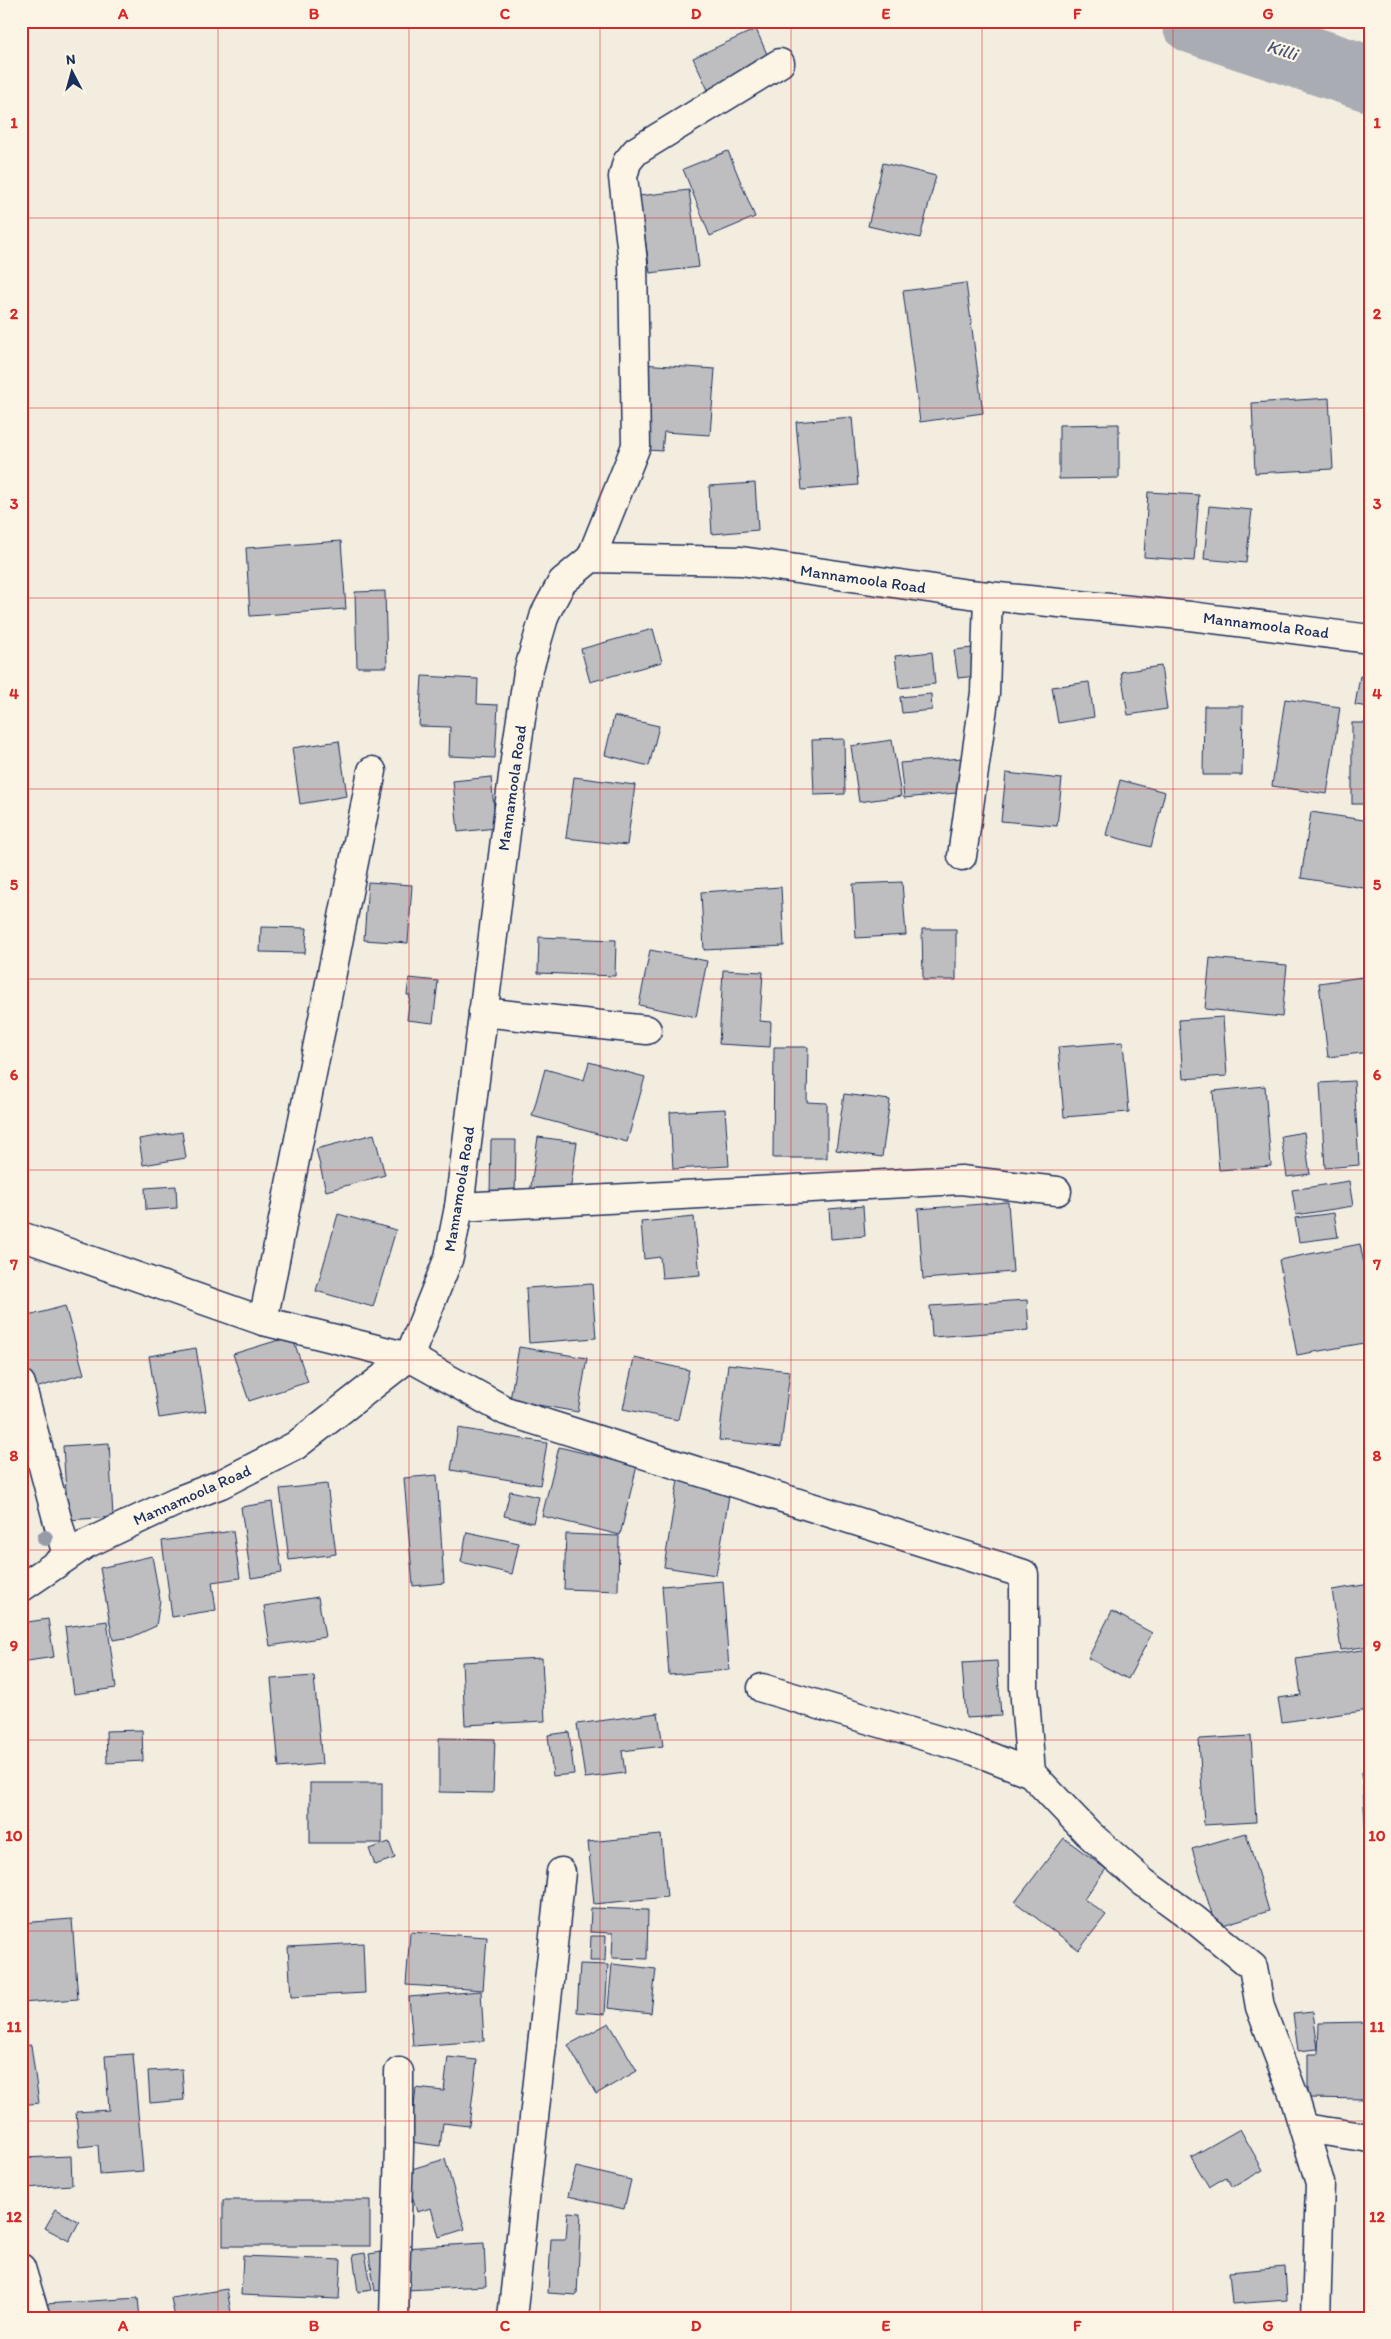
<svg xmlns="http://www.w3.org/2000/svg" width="1391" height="2339" font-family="Itim,sans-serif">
<rect width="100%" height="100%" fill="#f3ede0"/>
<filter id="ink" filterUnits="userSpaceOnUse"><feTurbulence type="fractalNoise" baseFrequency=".02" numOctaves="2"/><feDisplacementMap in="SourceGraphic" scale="10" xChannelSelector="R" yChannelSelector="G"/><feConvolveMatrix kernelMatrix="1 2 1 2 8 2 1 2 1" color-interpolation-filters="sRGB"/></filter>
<g filter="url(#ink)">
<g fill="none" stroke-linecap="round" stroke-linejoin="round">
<polyline stroke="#a9acb3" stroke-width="66" points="1194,21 1370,79"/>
</g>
<g fill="#bebec0" stroke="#1b2f5e">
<polygon points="756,29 777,77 715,105 693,58"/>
<polygon points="728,151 755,217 710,236 683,169"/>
<polygon points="883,163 936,176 920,238 868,226"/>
<polygon points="689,190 699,267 650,273 639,196"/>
<polygon points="966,283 983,413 920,422 903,291"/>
<polygon points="627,363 715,369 710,435 664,432 662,451 621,448"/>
<polygon points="1329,398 1333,469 1255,473 1252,403"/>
<polygon points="852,417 858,485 802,490 796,422"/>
<polygon points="1119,424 1119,478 1059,479 1059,425"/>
<polygon points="755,483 758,530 712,534 709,486"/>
<polygon points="1148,492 1199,495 1194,561 1144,557"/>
<polygon points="1209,506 1252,510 1246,563 1204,559"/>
<polygon points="341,541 346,609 250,616 246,548"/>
<polygon points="385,591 387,667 357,667 355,592"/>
<polygon points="653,629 662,662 590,682 581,649"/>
<polygon points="972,648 976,676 958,678 954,650"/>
<polygon points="932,652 935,684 899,688 895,656"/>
<polygon points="1161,666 1167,709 1128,715 1121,672"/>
<polygon points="422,676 478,679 477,704 498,705 495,758 449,756 450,727 419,726"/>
<polygon points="1360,676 1370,678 1370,707 1355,705"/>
<polygon points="1089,682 1094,717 1058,723 1052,687"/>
<polygon points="931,694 932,710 902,713 900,697"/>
<polygon points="1285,699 1340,707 1327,794 1272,786"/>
<polygon points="1204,706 1243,706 1242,775 1203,775"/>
<polygon points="614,716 659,726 649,766 605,755"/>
<rect x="1352" y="723" width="18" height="81"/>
<polygon points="844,739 845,794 814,795 812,740"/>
<polygon points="892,740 901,796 859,802 851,746"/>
<polygon points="339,741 347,796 300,804 292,748"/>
<polygon points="962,758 966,792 904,798 900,763"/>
<polygon points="1006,773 1062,779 1057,826 1001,821"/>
<polygon points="491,777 496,828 458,832 453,781"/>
<polygon points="574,777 635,785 627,845 566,838"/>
<polygon points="1120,780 1165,792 1151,847 1106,835"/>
<polygon points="1311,812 1370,821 1370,889 1301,878"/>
<polygon points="368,882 412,885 408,943 364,940"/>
<polygon points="902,882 906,935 856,938 853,884"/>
<polygon points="781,887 784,946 704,950 701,892"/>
<polygon points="261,927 307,928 305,953 260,952"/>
<polygon points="922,929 956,929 956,980 923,980"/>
<polygon points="539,937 616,940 615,976 538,973"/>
<polygon points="650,950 707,961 696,1017 639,1005"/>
<polygon points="1210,958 1287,965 1282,1017 1205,1009"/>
<polygon points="723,970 763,972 760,1021 771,1022 770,1047 719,1044"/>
<polygon points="1370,976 1370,1052 1328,1057 1319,983"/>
<polygon points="409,978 438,981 433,1023 407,1020 410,995 407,995"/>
<polygon points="1223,1017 1227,1076 1183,1079 1179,1020"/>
<polygon points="1123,1042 1129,1112 1064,1117 1058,1047"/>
<polygon points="774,1047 808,1047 807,1102 827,1103 827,1158 773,1158"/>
<polygon points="589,1062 645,1077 627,1142 532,1116 545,1069 584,1080"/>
<polygon points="1354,1081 1359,1165 1325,1168 1320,1083"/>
<polygon points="1265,1086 1271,1166 1219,1170 1213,1091"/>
<polygon points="844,1094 890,1100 882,1157 836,1150"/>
<polygon points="725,1109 729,1166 673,1169 670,1112"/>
<polygon points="182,1132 186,1158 143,1165 139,1139"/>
<polygon points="1304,1132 1310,1174 1287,1177 1281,1136"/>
<polygon points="374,1134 385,1175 326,1191 316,1149"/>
<polygon points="538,1137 577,1142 569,1199 530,1193"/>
<polygon points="491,1140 516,1140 515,1196 490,1195"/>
<polygon points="1349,1181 1353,1206 1296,1215 1292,1190"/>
<polygon points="176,1186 177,1208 146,1210 145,1188"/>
<polygon points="1008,1202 1013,1272 923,1279 918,1209"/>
<polygon points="863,1206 865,1236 831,1239 829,1209"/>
<polygon points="1334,1213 1338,1237 1299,1242 1295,1218"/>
<polygon points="338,1214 396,1230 373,1307 316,1291"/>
<polygon points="694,1217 700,1275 662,1278 660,1257 644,1259 641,1222"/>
<polygon points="1360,1244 1370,1293 1370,1342 1297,1355 1279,1260"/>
<polygon points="592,1284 596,1338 529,1343 526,1288"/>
<polygon points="1027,1300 1029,1330 932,1337 930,1306"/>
<polygon points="65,1306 84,1374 32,1389 21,1351 21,1318"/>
<polygon points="292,1336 308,1382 249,1401 233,1354"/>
<polygon points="519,1347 587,1358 578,1412 510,1400"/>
<polygon points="196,1348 206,1411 159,1418 149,1356"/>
<polygon points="634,1358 689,1370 678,1420 623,1409"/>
<polygon points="728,1364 790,1371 781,1447 719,1440"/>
<polygon points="458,1428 547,1443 540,1485 451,1470"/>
<polygon points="109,1443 113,1517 68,1520 63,1446"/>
<polygon points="559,1447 637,1466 620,1535 542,1516"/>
<polygon points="437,1475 444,1583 413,1586 404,1478"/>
<polygon points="678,1480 730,1489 716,1575 664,1567"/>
<polygon points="327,1484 336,1554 289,1560 280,1489"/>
<polygon points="510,1491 539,1497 533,1523 504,1516"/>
<polygon points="272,1502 282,1573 251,1578 241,1507"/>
<polygon points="233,1531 240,1578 212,1582 216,1610 172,1617 162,1541"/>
<polygon points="467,1532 519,1543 512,1574 461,1562"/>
<polygon points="566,1534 619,1536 618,1591 564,1589"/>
<polygon points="152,1556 160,1600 156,1626 132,1637 113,1640 100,1568"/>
<polygon points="723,1581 729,1670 669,1675 662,1586"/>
<polygon points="1370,1584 1370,1646 1341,1650 1332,1590"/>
<polygon points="318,1597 325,1637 270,1646 264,1606"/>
<polygon points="1112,1611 1152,1633 1128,1679 1088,1658"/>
<polygon points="48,1619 54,1657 21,1662 21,1623"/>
<polygon points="107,1621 116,1688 74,1694 65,1627"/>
<polygon points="1370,1649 1370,1710 1282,1722 1278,1698 1301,1695 1296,1659"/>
<polygon points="542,1658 545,1721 465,1725 462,1662"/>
<polygon points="997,1661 1001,1716 966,1718 962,1663"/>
<polygon points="314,1676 322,1764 279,1768 271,1679"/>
<polygon points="658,1713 663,1746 622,1751 625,1773 585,1778 577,1724"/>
<polygon points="142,1730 143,1761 107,1763 106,1731"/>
<polygon points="569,1732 574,1774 553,1776 548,1735"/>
<polygon points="1251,1736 1256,1822 1204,1825 1199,1739"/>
<polygon points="439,1738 495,1739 493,1793 439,1792"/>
<polygon points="1362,1772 1370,1772 1370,1853 1367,1853"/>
<rect x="310" y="1783" width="72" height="60"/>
<polygon points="1246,1833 1269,1911 1216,1927 1192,1849"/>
<polygon points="661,1835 667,1897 594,1904 588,1842"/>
<polygon points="1064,1838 1106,1869 1084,1899 1106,1915 1079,1950 1015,1902"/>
<polygon points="389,1842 395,1858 375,1865 369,1849"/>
<polygon points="591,1908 648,1910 647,1959 612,1958 613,1933 590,1932"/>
<polygon points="72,1919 78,1999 21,2003 21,1923"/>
<polygon points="410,1932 487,1937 483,1990 406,1985"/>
<polygon points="591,1936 606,1936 605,1961 590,1961"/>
<polygon points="363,1943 365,1993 291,1997 288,1947"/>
<polygon points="580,1964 608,1965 605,2014 577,2012"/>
<polygon points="612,1964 656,1969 651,2013 608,2008"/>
<polygon points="481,1991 484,2041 413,2046 409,1997"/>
<polygon points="1313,2012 1318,2049 1298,2051 1293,2014"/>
<polygon points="1367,2022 1367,2099 1308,2098 1308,2054 1318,2054 1319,2023"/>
<polygon points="609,2023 637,2071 596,2094 568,2045"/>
<polygon points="31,2045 39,2103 21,2105 21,2046"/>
<polygon points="133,2054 143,2171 100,2174 98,2145 79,2147 76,2112 109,2110 105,2056"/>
<polygon points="448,2057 477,2060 469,2126 443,2123 440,2146 410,2142 416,2088 444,2091"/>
<polygon points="182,2069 184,2100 150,2103 148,2071"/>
<polygon points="1240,2129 1263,2170 1233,2187 1226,2177 1209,2187 1191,2157"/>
<polygon points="71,2156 72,2185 25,2188 23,2158"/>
<polygon points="445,2159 465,2229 439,2237 431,2208 417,2212 405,2171"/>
<polygon points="576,2167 631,2180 624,2209 568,2196"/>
<rect x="223" y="2200" width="147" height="46"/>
<polygon points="56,2209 79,2222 69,2241 45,2228"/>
<polygon points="568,2212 581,2213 577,2295 548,2293 551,2239 566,2239"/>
<polygon points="484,2243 486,2286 406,2290 403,2248"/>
<polygon points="382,2252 388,2289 375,2291 369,2254"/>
<polygon points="365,2253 372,2290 358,2292 353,2255"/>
<polygon points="243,2256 341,2260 339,2299 241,2295"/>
<polygon points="1285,2267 1287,2300 1232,2304 1229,2272"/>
<polygon points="227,2289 232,2318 175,2318 171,2298"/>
<polygon points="138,2298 140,2318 46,2318 45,2304"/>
</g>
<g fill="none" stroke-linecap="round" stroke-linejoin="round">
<defs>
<g id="minor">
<polyline points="591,558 636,446 633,262 623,177 627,162 636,151 780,63"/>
<polyline points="962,856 985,693 988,596"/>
<polyline points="483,1012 647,1030"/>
<polyline points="459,1207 961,1180 1057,1191"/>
<polyline points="21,1236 263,1321 409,1357 506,1411 1024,1574 1024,1687 1031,1773"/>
<polyline points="263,1321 372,771"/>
<polyline points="21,1384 67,1556"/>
<polyline points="762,1688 975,1751 1031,1773 1088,1833 1143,1882 1194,1919 1253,1967 1260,2007 1294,2096 1320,2183 1316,2318"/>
<polyline points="1304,2128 1370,2138"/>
<polyline points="21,2268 36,2318"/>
<polyline points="394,2318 399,2148 399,2072"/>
<polyline points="512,2318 561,1872"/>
</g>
<polyline id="major" points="21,1588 86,1544 177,1501 221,1484 295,1446 409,1357 449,1257 459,1207 516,752 528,672 545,614 562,582 591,558 741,561 969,594 1190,616 1370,639"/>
</defs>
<use href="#minor" stroke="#1b2f5e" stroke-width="31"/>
<use href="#major" stroke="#1b2f5e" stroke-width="31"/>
<use href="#minor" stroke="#fcf5e5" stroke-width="28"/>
<use href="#major" stroke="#fcf5e5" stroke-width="28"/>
</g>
<circle fill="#969ba8" cx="45" cy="1538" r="8"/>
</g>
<path fill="none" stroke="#d62828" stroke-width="1" stroke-opacity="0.55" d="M218,21v2297M409,21v2297M600,21v2297M791,21v2297M982,21v2297M1173,21v2297M21,218h1349M21,408h1349M21,598h1349M21,789h1349M21,979h1349M21,1170h1349M21,1360h1349M21,1550h1349M21,1740h1349M21,1931h1349M21,2121h1349"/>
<g text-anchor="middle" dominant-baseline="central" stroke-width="4.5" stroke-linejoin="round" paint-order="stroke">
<g font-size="16" fill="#1b2f5e" stroke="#fcf5e5">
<text transform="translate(863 579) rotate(8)">Mannamoola Road</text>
<text transform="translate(1266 625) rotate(7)">Mannamoola Road</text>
<text transform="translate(512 788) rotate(-82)">Mannamoola Road</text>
<text transform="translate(459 1189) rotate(-81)">Mannamoola Road</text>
<text transform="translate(192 1495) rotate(-24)">Mannamoola Road</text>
</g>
<g font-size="18" font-style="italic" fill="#465478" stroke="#fcf5e5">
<text transform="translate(1282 50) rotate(18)">Killi</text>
</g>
</g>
<rect width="1391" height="2339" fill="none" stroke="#fcf5e5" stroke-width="55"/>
<g transform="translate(72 72) rotate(354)" stroke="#fcf5e5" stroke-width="4" paint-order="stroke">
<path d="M0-4L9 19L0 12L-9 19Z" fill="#1b2f5e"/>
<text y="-8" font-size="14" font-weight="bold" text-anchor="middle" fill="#1b2f5e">N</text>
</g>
<rect x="28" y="28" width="1336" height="2284" fill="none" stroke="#d62828" stroke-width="2"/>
<g font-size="16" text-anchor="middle" font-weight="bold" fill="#d62828">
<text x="123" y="19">A</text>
<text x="314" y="19">B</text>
<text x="505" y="19">C</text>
<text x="696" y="19">D</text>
<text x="886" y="19">E</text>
<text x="1077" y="19">F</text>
<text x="1268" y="19">G</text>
<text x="14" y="128">1</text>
<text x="1377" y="128">1</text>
<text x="14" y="319">2</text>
<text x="1377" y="319">2</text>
<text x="14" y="509">3</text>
<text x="1377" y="509">3</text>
<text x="14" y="699">4</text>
<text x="1377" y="699">4</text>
<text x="14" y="890">5</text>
<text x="1377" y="890">5</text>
<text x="14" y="1080">6</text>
<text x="1377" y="1080">6</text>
<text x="14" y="1270">7</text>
<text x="1377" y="1270">7</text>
<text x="14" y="1461">8</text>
<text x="1377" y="1461">8</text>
<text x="14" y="1651">9</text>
<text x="1377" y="1651">9</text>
<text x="14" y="1841">10</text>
<text x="1377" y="1841">10</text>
<text x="14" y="2032">11</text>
<text x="1377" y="2032">11</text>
<text x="14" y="2222">12</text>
<text x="1377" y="2222">12</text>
<text x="123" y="2331">A</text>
<text x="314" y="2331">B</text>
<text x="505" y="2331">C</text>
<text x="696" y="2331">D</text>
<text x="886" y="2331">E</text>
<text x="1077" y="2331">F</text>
<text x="1268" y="2331">G</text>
</g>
</svg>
